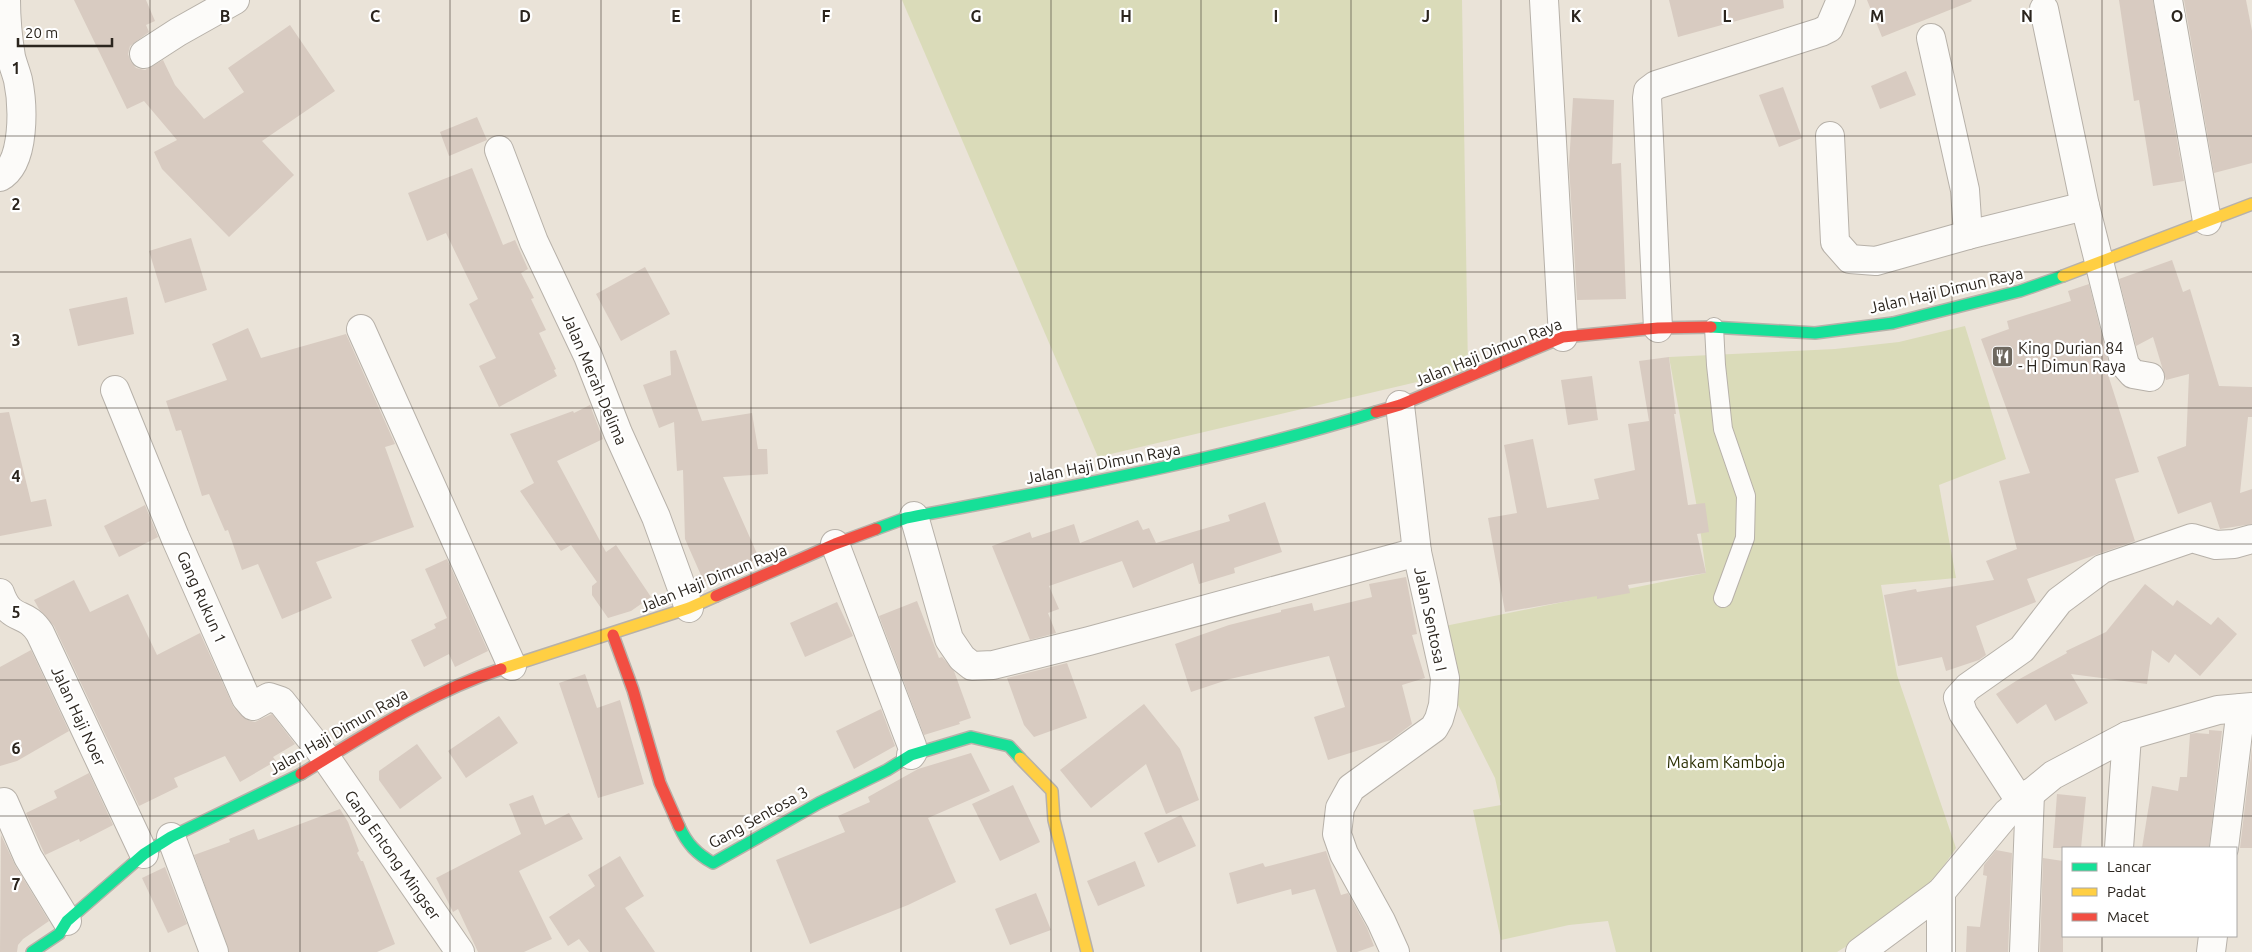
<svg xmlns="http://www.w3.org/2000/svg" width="2252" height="952" font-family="Ubuntu,sans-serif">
<rect width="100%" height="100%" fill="#eae3d8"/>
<g fill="#dadbb9">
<polygon points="902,0 1462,0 1468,370 1098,457"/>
<polygon points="1965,326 2006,459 1939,485 1956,578 1881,585 1897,675 1956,848 1925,893 1886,922 1837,952 1616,952 1608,921 1569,925 1501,940 1473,810 1501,805 1495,778 1447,683 1435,628 1706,573 1698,513 1669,357 1835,349 1899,342"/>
</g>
<g fill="#d8cbc1">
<polygon points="74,0 146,0 155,21 146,25 149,32 130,46 128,54 131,62 136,68 145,70 163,60 175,85 204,119 244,92 228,68 290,25 335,91 262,141 294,175 229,237 162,169 154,152 177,140 144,101 127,109"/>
<polygon points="1669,0 1783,0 1784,8 1678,37"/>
<polygon points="1867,0 1971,0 1972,1 1882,37"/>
<polygon points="2119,0 2153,0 2184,181 2153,186 2139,100 2134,101"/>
<polygon points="2184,0 2246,0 2252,31 2252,163 2214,173"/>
<polygon points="1906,71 1916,95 1880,109 1871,86"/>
<polygon points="1783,87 1802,138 1779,147 1759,95"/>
<polygon points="1573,98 1614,100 1612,164 1621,163 1626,299 1577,300 1569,165"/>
<polygon points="477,117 487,140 449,156 440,132"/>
<polygon points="472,168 503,245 515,240 528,269 521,273 534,298 531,299 546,330 539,333 556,369 554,370 557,376 499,407 479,366 496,358 469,304 478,299 446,233 427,241 408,193"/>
<polygon points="191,238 207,290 165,303 149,251"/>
<polygon points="2172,260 2183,292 2190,289 2219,386 2252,387 2252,417 2248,417 2240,493 2252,489 2252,524 2220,529 2211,502 2178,514 2157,457 2186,446 2189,374 2166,380 2153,337 2136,346 2119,279"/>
<polygon points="645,267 670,314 621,341 596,294"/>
<polygon points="2089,284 2108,360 2104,362 2139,472 2115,479 2135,541 2027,579 2036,602 1976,626 1986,655 1979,660 1946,671 1942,657 1898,666 1884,595 1916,589 1917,592 1994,580 1986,561 2017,549 1999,481 2030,473 1981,339 2009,329 2007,321 2071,301 2068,291"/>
<polygon points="127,297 134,334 78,346 69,309"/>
<polygon points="248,328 261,358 346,334 395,444 385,447 414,527 316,562 332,598 282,619 258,564 242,570 228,530 225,531 209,494 202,496 181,430 176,431 166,401 227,380 212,344"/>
<polygon points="676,350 702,421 752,413 758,449 767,449 768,474 723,477 759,558 704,582 685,539 683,470 677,471 674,422 659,428 643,385 671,375 670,351"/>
<polygon points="1669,357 1676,414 1674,414 1688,505 1705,503 1709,532 1697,534 1706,573 1628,585 1630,593 1597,599 1597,596 1505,612 1488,518 1517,513 1504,445 1533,439 1547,508 1599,499 1594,479 1635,470 1628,424 1649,421 1639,361"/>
<polygon points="1592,376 1598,420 1568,425 1561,380"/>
<polygon points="590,405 603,439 557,461 606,552 616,545 651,597 631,611 608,618 592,595 592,586 597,582 571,545 561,551 520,491 534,483 510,434 573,411 574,413"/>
<polygon points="9,412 31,502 46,499 52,526 0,536 0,413"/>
<polygon points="1265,502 1282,552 1234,568 1235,573 1199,584 1193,563 1133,588 1122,561 1049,586 1059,609 1048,613 1056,633 1030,640 992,546 1030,532 1032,538 1074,524 1080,543 1138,520 1143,530 1149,528 1156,543 1230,521 1228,515"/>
<polygon points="145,505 158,537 119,557 104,526"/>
<polygon points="447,559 488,651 455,667 449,654 424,667 411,640 436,628 434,624 447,618 425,569"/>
<polygon points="1406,577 1417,634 1412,635 1425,678 1402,685 1412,724 1391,740 1328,760 1314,717 1345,707 1329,656 1230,679 1191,692 1175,644 1229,625 1281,612 1281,610 1312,603 1314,611 1372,597 1369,584"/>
<polygon points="74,580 90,612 128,594 157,655 200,633 234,708 247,720 255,722 272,714 295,744 273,757 276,761 240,782 225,756 174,778 178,787 139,806 54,626 39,609 34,600"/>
<polygon points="2145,584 2173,606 2177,600 2211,625 2218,617 2237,634 2200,676 2175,654 2169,663 2152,650 2147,684 2071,674 2088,703 2055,721 2046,704 2017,724 1996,694 2016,681 2067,653 2066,651 2106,632"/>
<polygon points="917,601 939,658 942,657 954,671 971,718 959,722 960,724 924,735 879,616"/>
<polygon points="837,602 853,636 805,657 790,623"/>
<polygon points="31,650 69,731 17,761 0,766 0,667"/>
<polygon points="1067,663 1087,718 1034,737 1024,725 1007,678"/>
<polygon points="585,674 597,708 620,700 644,784 598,798 559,683"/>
<polygon points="1144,704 1180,749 1199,800 1166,814 1146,764 1091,808 1060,770"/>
<polygon points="881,709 895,746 854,769 836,731"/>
<polygon points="499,716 518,743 466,778 448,751"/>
<polygon points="2209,730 2222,731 2209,848 2142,848 2152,786 2178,791 2180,777 2187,777 2190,734 2196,733 2209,734"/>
<polygon points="417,744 442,778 400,809 379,780 379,771"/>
<polygon points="2252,747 2252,848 2240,848"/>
<polygon points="971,753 990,791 928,818 956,882 908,905 810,944 776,860 845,832 838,816 870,802 868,797 918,769"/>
<polygon points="89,773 113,825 80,842 79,839 45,855 26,813 57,798 54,791"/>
<polygon points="1013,785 1040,842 1000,861 972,804"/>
<polygon points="2057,794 2086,797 2081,848 2053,848"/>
<polygon points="533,795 545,825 569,813 583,839 519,871 552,939 524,952 478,952 458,909 453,912 436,878 521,834 509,804"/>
<polygon points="340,809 348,822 359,851 357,853 361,861 363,861 395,944 377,952 229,952 194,855 230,842 229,839 254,829 258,840"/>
<polygon points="1181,815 1196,846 1158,863 1144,833"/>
<polygon points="1,835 15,865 49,921 23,939 18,945 17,952 0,952"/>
<polygon points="1996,850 2012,853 2008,952 1966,952 1967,926 1980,927 1987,876 1983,875 1984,865"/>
<polygon points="1326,851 1341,895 1348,893 1367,928 1374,946 1357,952 1337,952 1315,889 1292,895 1291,889 1237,904 1229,873 1263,863 1265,867"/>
<polygon points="620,856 644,896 625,908 655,952 589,952 579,939 568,946 549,917 595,886 588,875"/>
<polygon points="2043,858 2063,861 2063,952 2040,952"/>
<polygon points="1135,861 1145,886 1098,906 1087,881"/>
<polygon points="165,867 187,924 168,933 142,878"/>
<polygon points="1036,893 1051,930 1010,945 995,909"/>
</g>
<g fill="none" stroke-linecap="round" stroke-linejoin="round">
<defs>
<polyline id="lane" points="1714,327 1716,365 1723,429 1746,496 1745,538 1723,598"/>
<g id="street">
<polyline points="1544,0 1563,337"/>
<polyline points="2168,0 2207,221"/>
<polyline points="1931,38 1965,190 1968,235"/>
<polyline points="144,54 178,32 235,0"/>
<polyline points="1830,136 1835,242 1850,259 1876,261 1968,235 2085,206 2044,9"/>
<polyline points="499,150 534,242 588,356 618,433 656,517 689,608"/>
<path d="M0,177c26,-14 23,-73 18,-97 -2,-8 -5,-15 -7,-23 -3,-18 -5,-38 -5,-57"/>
<polyline points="2085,206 2125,365 2133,374 2150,377"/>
<polyline points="1658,328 1647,98 1648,91 1656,85 1821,32 1829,28 1841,0"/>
<polyline points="361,329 512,666"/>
<polyline points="115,390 175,537 246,698 253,706 269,697 281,701 326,758 460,952"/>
<polyline points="914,516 949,639 962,658 972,666 993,665 1089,641 1417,552"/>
<polyline points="835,544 912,746 913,752 911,755"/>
<path d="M0,593c11,31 25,16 40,40l104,221"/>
<polyline points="2020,801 1963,713 1958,698 1968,687 2022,649 2059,601 2102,569 2192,538 2216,545 2234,544 2252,539"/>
<polyline points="4,802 28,857 67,921"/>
<polyline points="171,837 214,952"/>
<polyline points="2119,848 2127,736"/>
<polyline points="2224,848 2241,708"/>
<polyline points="1395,952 1381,921 1344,854 1337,834 1340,808 1351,788 1434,728 1439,719 1443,705 1445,678 1417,552 1400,405"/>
<polyline points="1860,952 1941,892 2007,813 2053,775 2127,736 2218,710 2252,707"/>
<polyline points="1941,952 1941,892"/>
<polyline points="2024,952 2030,793"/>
<polyline points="2211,952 2213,936"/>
</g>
<g id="fast">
<polyline points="1711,327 1815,333 1893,323 2020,291 2063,276"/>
<path d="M876,529l30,-11c158,-30 316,-58 470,-106"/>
<path d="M679,826c8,18 18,28 34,37l106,-60 68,-33 24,-15 60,-18 38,9 11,12"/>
<polyline points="32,952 59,934 67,921 144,854 171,837 301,774"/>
</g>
<g id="slow">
<polyline points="2063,276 2252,204"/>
<polyline points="501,669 689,608 716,596"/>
<polyline points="1020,758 1052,791 1054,820 1087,952"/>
</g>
<g id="jam">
<polyline points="1376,412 1400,405 1563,337 1658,328 1711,327"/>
<polyline points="716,596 835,544 876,529"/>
<polyline points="613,635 633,690 660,783 679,826"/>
<path d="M301,774c66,-40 127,-81 200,-105"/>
</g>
</defs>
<use href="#lane" stroke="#b7b1a9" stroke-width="20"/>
<use href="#street" stroke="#b7b1a9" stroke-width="30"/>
<use href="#fast" stroke="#b7b1a9" stroke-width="14"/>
<use href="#slow" stroke="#b7b1a9" stroke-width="14"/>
<use href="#jam" stroke="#b7b1a9" stroke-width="14"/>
<use href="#lane" stroke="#fcfbf9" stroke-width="18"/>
<use href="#street" stroke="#fcfbf9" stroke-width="28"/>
<use href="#fast" stroke="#16e098" stroke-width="11"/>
<use href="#slow" stroke="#ffcf43" stroke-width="11"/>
<use href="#jam" stroke="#f24e42" stroke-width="11"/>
</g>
<path fill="none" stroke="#2b251e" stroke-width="1" stroke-opacity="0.55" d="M150,0v952M300,0v952M450,0v952M601,0v952M751,0v952M901,0v952M1051,0v952M1201,0v952M1351,0v952M1501,0v952M1651,0v952M1802,0v952M1952,0v952M2102,0v848M0,136h2252M0,272h2252M0,408h2252M0,544h2252M0,680h2252M0,816h2252M2102,936v16"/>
<defs>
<symbol id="restaurant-square" viewBox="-11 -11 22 22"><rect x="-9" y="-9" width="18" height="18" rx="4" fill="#6e685f" stroke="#fff"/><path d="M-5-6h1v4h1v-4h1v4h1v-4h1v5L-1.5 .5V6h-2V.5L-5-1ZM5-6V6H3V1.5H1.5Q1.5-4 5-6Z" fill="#fff"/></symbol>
</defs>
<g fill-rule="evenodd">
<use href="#restaurant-square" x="1990" y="344" width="25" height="25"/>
</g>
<g text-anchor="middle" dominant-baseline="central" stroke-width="4.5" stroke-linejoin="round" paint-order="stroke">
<g font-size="16" fill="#2b251e" stroke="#fff">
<text transform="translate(1946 290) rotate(-13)">Jalan Haji Dimun Raya</text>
<text transform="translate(1488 352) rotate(-22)">Jalan Haji Dimun Raya</text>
<text transform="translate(595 379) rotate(67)">Jalan Merah Delima</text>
<text transform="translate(1103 463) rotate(-11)">Jalan Haji Dimun Raya</text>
<text transform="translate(713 578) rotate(-22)">Jalan Haji Dimun Raya</text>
<text transform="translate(202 597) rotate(66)">Gang Rukun 1</text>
<text transform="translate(1431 619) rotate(78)">Jalan Sentosa I</text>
<text transform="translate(79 716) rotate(65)">Jalan Haji Noer</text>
<text transform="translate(338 731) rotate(-30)">Jalan Haji Dimun Raya</text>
<text transform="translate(758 817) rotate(-29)">Gang Sentosa 3</text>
<text transform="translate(393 855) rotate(55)">Gang Entong Mingser</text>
</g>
<g font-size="16" fill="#2b251e" stroke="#fff" text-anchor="start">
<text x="2018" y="348">King Durian 84<tspan x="2018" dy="18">- H Dimun Raya</tspan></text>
</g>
<g font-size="16" fill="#2b2f03" stroke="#fff">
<text x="1726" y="762">Makam Kamboja</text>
</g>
</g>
<g font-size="16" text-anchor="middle" font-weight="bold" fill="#2b251e" stroke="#fff" stroke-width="4.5" stroke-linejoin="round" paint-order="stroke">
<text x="225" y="22">B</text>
<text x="375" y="22">C</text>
<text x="525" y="22">D</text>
<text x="676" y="22">E</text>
<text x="826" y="22">F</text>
<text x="976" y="22">G</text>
<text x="1126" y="22">H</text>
<text x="1276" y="22">I</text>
<text x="1426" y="22">J</text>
<text x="1576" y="22">K</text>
<text x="1727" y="22">L</text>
<text x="1877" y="22">M</text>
<text x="2027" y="22">N</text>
<text x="2177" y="22">O</text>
<text x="16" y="74">1</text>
<text x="16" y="210">2</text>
<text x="16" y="346">3</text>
<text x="16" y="482">4</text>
<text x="16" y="618">5</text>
<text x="16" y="754">6</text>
<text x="16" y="890">7</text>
</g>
<rect x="2062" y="847" width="175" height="90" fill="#ffffff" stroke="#aaa8a5"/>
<rect x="2072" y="863" width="25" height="8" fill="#16e098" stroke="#aaa8a5"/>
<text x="2107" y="872" font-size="15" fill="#2b251e">Lancar</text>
<rect x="2072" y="888" width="25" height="8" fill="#ffcf43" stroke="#aaa8a5"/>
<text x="2107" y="897" font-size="15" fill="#2b251e">Padat</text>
<rect x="2072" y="913" width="25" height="8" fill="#f24e42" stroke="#aaa8a5"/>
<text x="2107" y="922" font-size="15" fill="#2b251e">Macet</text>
<path d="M18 38v8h94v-8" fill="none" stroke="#2b251e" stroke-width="2.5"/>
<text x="25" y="38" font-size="15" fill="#2b251e" stroke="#ffffff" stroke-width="4" paint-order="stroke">20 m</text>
</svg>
